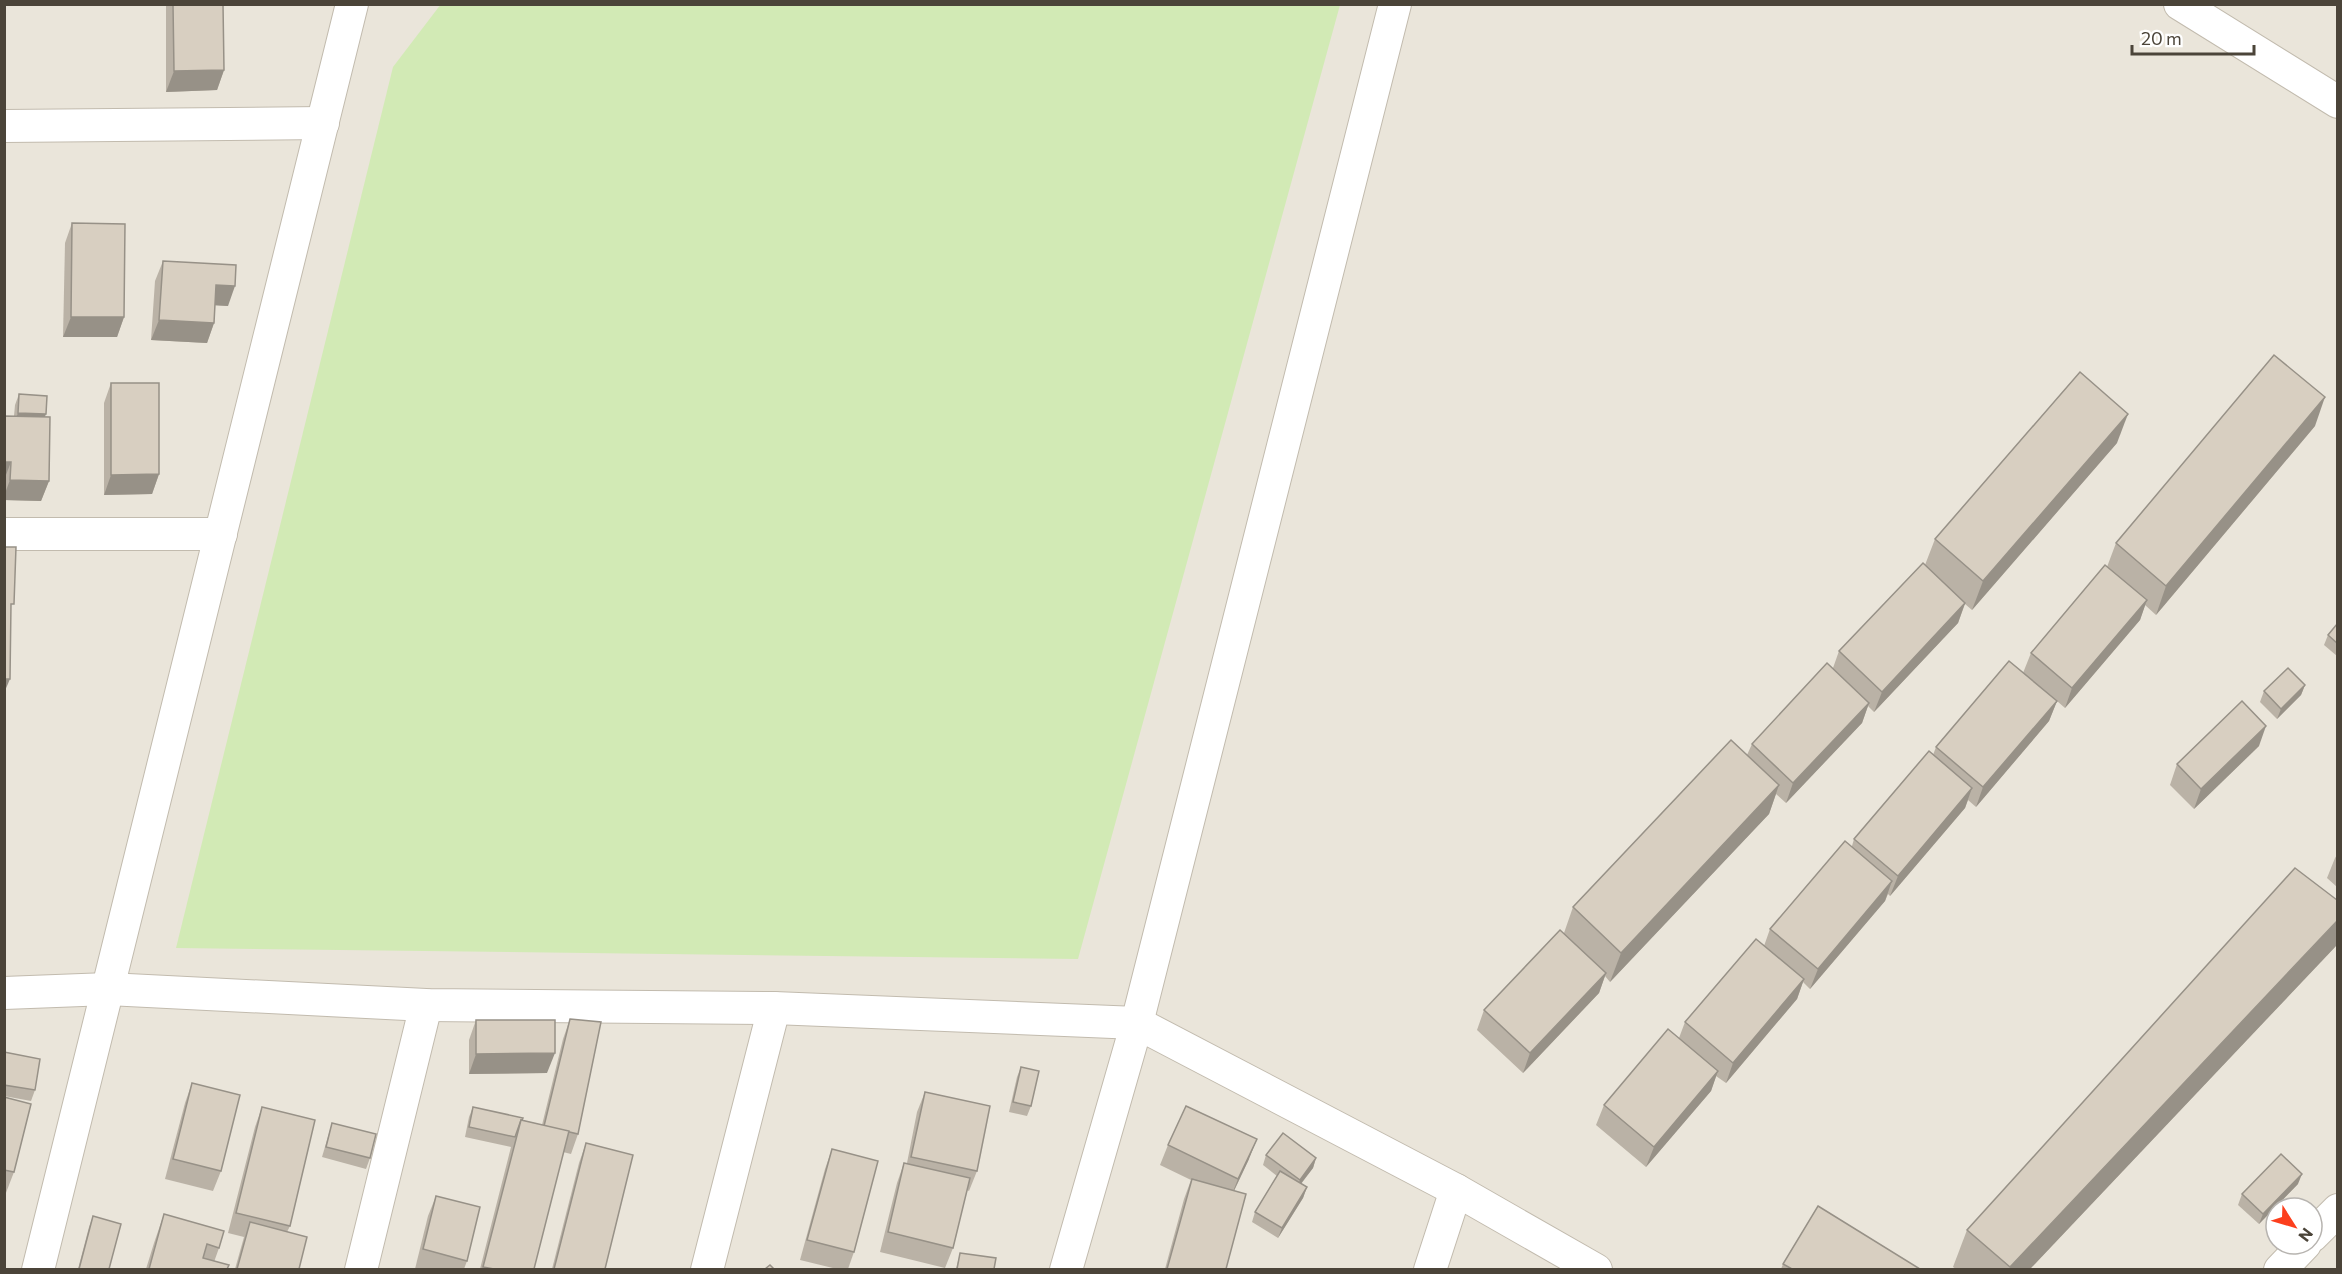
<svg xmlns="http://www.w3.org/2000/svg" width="2342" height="1274" font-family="Commissioner,sans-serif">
<rect width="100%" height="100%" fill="#f6f3ec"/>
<path fill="#eae5da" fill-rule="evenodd" d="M5,5h2332v1264l-2332,1zM2276,1208h36v36h-36z"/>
<polygon fill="#d2eab5" points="441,4 1340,5 1078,959 176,948 393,67"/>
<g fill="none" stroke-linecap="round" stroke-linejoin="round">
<defs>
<g id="minor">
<polyline points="2180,4 2338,102"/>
<polyline points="4,126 323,123"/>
<polyline points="4,534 221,534"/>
<polyline points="4,993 108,989 426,1005 774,1008 1137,1023 1456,1190 1596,1270"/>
<polyline points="2312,1236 2338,1210"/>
<polyline points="38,1270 352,4"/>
<polyline points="361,1270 426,1005"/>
<polyline points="707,1270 774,1008"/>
<polyline points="1066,1270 1137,1023 1395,4"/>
<polyline points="1430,1270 1456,1190"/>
<polyline points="2280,1270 2305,1244"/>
</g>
</defs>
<use href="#minor" stroke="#c2bbae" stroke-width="34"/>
<use href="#minor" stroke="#fff" stroke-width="32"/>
</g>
<g fill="#bab2a6">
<polygon points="166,4 173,4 224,70 217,90 166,92"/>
<polygon points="72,223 124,317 117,337 63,337 65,243"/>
<polygon points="163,261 228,306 215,305 214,323 207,343 151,340 155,281"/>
<polygon points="111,383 159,474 152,494 104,495 104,403"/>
<polygon points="19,394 49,481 41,501 4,500 4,416 14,416 15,405"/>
<polygon points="2315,426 2156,615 2145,605 2140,620 2065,708 2057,701 2049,721 1976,807 1968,800 1965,808 1890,896 1888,894 1885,901 1810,989 1803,982 1797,999 1726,1083 1716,1076 1711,1091 1646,1167 1596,1125 1604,1105 1679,1038 1685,1022 1764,946 1770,929 1852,846 1854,839 1933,755 1936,747 2023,673 2031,653 2107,567 2116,543"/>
<polygon points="2117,443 1972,610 1965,604 1958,623 1874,712 1868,706 1862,723 1786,803 1776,794 1769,814 1610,982 1605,976 1599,993 1523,1073 1477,1030 1484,1010 1564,933 1573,907 1747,755 1752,744 1833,668 1839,651 1925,565 1935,539"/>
<polygon points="2337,624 2337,656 2324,645 2328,635"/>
<polygon points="2305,685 2301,695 2277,719 2260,702 2264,691"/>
<polygon points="2259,746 2194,809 2170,785 2177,764"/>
<polygon points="2337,855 2337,887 2327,878 2335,858"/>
<polygon points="2336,946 2030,1269 1956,1269 1953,1267 1967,1230"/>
<polygon points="570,1019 578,1134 571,1154 563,1152 534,1269 480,1269 511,1147 465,1137 469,1117 473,1107 542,1125 563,1039"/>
<polygon points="476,1020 547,1073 469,1074 469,1040"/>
<polygon points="4,1052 35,1090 31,1101 4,1096"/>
<polygon points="1021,1067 1031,1106 1027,1116 1009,1112 1017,1077"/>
<polygon points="192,1083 221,1171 213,1191 165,1179 185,1103"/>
<polygon points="925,1092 977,1171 969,1191 967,1190 953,1248 945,1268 880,1252 897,1183 904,1163 907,1163 917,1112"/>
<polygon points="4,1097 14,1172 4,1198"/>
<polygon points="262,1107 290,1226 287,1232 299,1269 235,1269 244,1237 228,1233 255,1127"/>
<polygon points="332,1123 370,1158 366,1169 322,1157"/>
<polygon points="586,1143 605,1269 552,1269 579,1163"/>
<polygon points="1168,1145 1249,1159 1234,1191 1226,1269 1165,1269 1184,1199 1191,1180 1160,1165"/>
<polygon points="832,1149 854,1252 848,1269 837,1269 800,1260 825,1169"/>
<polygon points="1266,1155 1316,1158 1313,1168 1301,1184 1307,1187 1303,1198 1278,1238 1252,1222 1255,1212 1277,1176 1263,1165"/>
<polygon points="2298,1184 2259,1224 2238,1205 2242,1194"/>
<polygon points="436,1196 467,1261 464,1269 415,1269 428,1216"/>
<polygon points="164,1214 219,1248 214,1262 227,1269 146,1269 154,1243"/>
<polygon points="93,1216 109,1269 78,1269 89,1227"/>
<polygon points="960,1253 994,1269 956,1269"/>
<polygon points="1783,1264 1920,1269 1781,1269"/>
</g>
<g fill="#979187">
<polygon points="224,70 217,90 166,92 174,71"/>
<polygon points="216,285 235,286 228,306 209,305"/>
<polygon points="71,317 124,317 117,337 63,337"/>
<polygon points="159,320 214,323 207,343 151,340"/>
<polygon points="2325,397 2315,426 2156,615 2166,586"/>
<polygon points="18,413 46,414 42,424 14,423"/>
<polygon points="2128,414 2117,443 1972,610 1983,581"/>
<polygon points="4,462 11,462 4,480"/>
<polygon points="159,474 152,494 104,495 111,475"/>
<polygon points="10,480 49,481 41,501 4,500 4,496"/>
<polygon points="2147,600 2140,620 2065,708 2072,688"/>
<polygon points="1965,603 1958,623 1874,712 1882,692"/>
<polygon points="4,679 10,679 4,693"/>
<polygon points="2305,685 2301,695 2277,719 2281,709"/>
<polygon points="2057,701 2049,721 1976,807 1983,787"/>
<polygon points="1869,703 1862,723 1786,803 1793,783"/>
<polygon points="2266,726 2259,746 2194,809 2201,789"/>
<polygon points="1779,785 1769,814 1610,982 1621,953"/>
<polygon points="1972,788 1965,808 1890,896 1898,876"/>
<polygon points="1892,881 1885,901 1810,989 1818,969"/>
<polygon points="2337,921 2337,940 2336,946 2030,1269 2010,1269 2010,1267"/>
<polygon points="1606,973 1599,993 1523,1073 1530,1053"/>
<polygon points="1804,979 1797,999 1726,1083 1733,1063"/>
<polygon points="555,1053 547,1073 469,1074 476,1054"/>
<polygon points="1718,1071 1711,1091 1646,1167 1654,1147"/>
<polygon points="1257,1139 1249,1159 1230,1199 1238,1179"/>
<polygon points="1316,1158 1313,1168 1296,1190 1300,1180"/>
<polygon points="2302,1174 2298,1184 2259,1224 2263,1214"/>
<polygon points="1307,1187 1303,1198 1278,1238 1282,1228"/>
</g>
<g fill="#d8cfc1" stroke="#979187" stroke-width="1.5">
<polygon points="173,4 223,4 224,70 174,71"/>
<polygon points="72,223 125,224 124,317 71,317"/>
<polygon points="163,261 236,265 235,286 216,285 214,323 159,320"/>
<polygon points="2274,355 2325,397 2166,586 2116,543"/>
<polygon points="2080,372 2128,414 1983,581 1935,539"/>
<polygon points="111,383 159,383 159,474 111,475"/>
<polygon points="19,394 47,396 46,414 18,413"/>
<polygon points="4,416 50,417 49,481 10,480 11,462 4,462"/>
<polygon points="4,547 16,547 14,604 11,604 10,679 4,679"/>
<polygon points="1923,563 1965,603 1882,692 1839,651"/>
<polygon points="2105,565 2147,600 2072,688 2031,653"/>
<polygon points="2337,624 2337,643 2328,635"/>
<polygon points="2009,661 2057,701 1983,787 1936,747"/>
<polygon points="1827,663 1869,703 1793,783 1752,744"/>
<polygon points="2288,668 2305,685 2281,709 2264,691"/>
<polygon points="2242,701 2266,726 2201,789 2177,764"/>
<polygon points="1731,740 1779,785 1621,953 1573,907"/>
<polygon points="1929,751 1972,788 1898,876 1854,839"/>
<polygon points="1845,841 1892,881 1818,969 1770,929"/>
<polygon points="2295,868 2337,900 2337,921 2010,1267 1967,1230"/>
<polygon points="1560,930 1606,973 1530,1053 1484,1010"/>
<polygon points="1756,939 1804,979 1733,1063 1685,1022"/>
<polygon points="570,1019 601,1022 578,1134 544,1126"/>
<polygon points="476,1020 555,1020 555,1053 476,1054"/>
<polygon points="1668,1029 1718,1071 1654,1147 1604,1105"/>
<polygon points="4,1052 40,1059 35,1090 4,1085"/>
<polygon points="1021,1067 1039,1071 1031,1106 1013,1102"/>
<polygon points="192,1083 240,1095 221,1171 173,1159"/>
<polygon points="925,1092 990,1106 977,1171 911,1157"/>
<polygon points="4,1097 31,1104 14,1172 4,1170"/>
<polygon points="1186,1106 1257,1139 1238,1179 1168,1145"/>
<polygon points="262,1107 315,1120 290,1226 236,1213"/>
<polygon points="473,1107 523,1118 522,1120 521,1120 515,1137 469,1127"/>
<polygon points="521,1120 569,1131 534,1269 494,1269 483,1267"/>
<polygon points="332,1123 376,1134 370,1158 326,1147"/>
<polygon points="1283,1133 1316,1158 1300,1180 1266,1155"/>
<polygon points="586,1143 633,1155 605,1269 554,1269"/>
<polygon points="832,1149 878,1161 854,1252 807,1240"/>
<polygon points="2281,1154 2302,1174 2263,1214 2242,1194"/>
<polygon points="904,1163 970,1178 953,1248 888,1232"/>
<polygon points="1280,1171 1307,1187 1282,1228 1255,1212"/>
<polygon points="1192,1179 1246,1194 1226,1269 1167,1269"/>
<polygon points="436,1196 480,1207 467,1261 423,1249"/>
<polygon points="1818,1206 1920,1269 1792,1269 1783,1264"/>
<polygon points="164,1214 224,1231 219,1248 207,1244 203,1258 229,1265 227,1269 149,1269"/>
<polygon points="93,1216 121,1224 109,1269 79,1269"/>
<polygon points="250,1222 307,1237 299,1269 237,1269"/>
<polygon points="960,1253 996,1258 994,1269 957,1269"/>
<polygon points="770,1265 774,1269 765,1269"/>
</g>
<rect width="2342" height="1274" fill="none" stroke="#4b4439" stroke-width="12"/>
<g transform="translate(2294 1226) rotate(127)"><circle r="28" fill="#ffffff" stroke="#b7b4b0" stroke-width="1.5"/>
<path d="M0-4.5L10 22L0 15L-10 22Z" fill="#fc3f1d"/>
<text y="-9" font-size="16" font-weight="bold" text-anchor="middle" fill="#4b4439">N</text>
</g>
<path d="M2132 45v9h122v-9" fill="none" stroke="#4b4439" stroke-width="3"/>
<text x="2141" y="45" font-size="18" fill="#4b4439" stroke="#ffffff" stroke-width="4.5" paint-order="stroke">20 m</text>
</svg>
